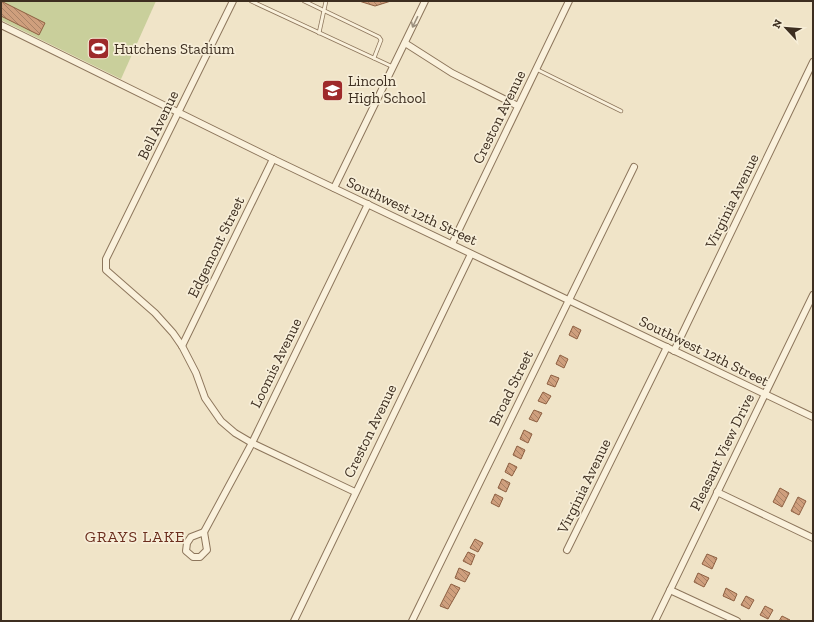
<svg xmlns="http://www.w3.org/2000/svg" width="814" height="622" font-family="'Zilla Slab',serif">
<defs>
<pattern id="building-back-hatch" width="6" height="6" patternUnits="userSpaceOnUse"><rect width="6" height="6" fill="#cf9f7d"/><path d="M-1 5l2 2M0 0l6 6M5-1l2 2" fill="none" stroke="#a98266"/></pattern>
</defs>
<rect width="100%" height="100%" fill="#f0e4c8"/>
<polygon fill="#c9cf9b" points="1,1 156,1 121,79 1,20"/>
<g fill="url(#building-back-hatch)" stroke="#8d5f41">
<polygon points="1,1 45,23 39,35 1,16"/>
<polygon points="359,1 391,1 375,6"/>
<polygon points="573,326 581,330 577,339 569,335"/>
<polygon points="560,355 568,359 564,368 556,364"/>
<polygon points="551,375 559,378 555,387 547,384"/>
<polygon points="543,392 551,396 546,404 538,401"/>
<polygon points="534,410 542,413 537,422 529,419"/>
<polygon points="524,430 532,434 528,443 520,439"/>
<polygon points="517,446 525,450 521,459 513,455"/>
<polygon points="509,463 517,467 512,476 505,472"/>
<polygon points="502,479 510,483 506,492 498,488"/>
<polygon points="780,488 789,493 782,507 773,502"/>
<polygon points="495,494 503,498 499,507 491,503"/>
<polygon points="798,497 806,501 799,515 791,511"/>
<polygon points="475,539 483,543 478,552 470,548"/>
<polygon points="468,552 475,555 471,565 463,561"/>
<polygon points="707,554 717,558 712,569 702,564"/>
<polygon points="459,568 470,573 465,582 455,578"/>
<polygon points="698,573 709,578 704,587 694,582"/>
<polygon points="451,584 460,588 448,609 440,606"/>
<polygon points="726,588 737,594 734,601 723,596"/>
<polygon points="746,596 754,600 749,609 741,605"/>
<polygon points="765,606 773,610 768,619 760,615"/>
<polygon points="782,616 790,620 789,621 779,621"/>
</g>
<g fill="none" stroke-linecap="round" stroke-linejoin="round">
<defs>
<g id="lane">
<polyline points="251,1 393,67"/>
<polyline points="304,1 379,37 381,40 374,58"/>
<polyline points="319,33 326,1"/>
<polyline points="536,69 621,111"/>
</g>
<g id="street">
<polyline points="233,1 106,259 106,270 155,313 173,333 182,346 196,373 205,398 221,421 235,433 252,443 355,492"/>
<polyline points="1,25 273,159 813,417"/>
<polyline points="405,43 452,73 518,106"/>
<polyline points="334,188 425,1"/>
<polyline points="452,244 569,1"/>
<polyline points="182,346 273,159"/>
<polyline points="674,351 813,62"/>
<polyline points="717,492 813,538"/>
<polyline points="204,532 252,443 368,204"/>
<polygon points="204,532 207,550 200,557 193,557 186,551 187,543 191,537"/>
<polyline points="567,550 667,347"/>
<polyline points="670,590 737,621"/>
<polyline points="294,621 471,254"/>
<polyline points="412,621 634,167"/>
<polyline points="655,621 813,295"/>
</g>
</defs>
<use href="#lane" stroke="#8d765c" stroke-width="4.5"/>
<use href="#street" stroke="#8d765c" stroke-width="8"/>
<use href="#lane" stroke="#faf1dc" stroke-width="3"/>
<use href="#street" stroke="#faf1dc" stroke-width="6"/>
</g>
<defs><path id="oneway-shaft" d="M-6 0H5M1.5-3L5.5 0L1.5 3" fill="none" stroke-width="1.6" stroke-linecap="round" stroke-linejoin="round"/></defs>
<use stroke="#9c907e" href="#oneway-shaft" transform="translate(415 22) rotate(116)"/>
<defs>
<symbol id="stadium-square" viewBox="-11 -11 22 22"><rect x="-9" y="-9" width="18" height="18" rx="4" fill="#9e2a2b" stroke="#f7eed8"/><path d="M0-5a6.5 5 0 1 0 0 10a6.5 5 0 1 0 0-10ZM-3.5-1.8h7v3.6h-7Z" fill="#fff"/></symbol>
<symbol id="school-square" viewBox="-11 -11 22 22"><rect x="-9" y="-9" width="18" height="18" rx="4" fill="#9e2a2b" stroke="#f7eed8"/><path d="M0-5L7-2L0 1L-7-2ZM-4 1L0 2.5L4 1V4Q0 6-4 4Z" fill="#fff"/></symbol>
</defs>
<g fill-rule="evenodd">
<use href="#stadium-square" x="86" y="36" width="25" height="25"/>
<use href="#school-square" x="320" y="78" width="25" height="25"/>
</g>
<g text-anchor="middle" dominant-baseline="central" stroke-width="3.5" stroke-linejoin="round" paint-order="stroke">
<g font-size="15" fill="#3d2e20" stroke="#f7eed8" text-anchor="start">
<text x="114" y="49">Hutchens Stadium</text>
<text x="348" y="81">Lincoln<tspan x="348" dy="17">High School</tspan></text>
</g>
<g font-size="15" fill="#3d2e20" stroke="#f7eed8">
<text transform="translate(499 117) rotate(-64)">Creston Avenue</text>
<text transform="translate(158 125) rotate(-64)">Bell Avenue</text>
<text transform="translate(732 201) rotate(-64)">Virginia Avenue</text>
<text transform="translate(412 211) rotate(25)">Southwest 12th Street</text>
<text transform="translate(216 247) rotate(-64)">Edgemont Street</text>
<text transform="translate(704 351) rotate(26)">Southwest 12th Street</text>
<text transform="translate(276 363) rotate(-64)">Loomis Avenue</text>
<text transform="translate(511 388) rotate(-64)">Broad Street</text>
<text transform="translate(370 431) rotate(-64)">Creston Avenue</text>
<text transform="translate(722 452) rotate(-64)">Pleasant View Drive</text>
<text transform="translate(584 486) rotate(-64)">Virginia Avenue</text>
</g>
<g font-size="16" letter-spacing="1" fill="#6b2e1e" stroke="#f7eed8">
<text x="135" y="536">GRAYS LAKE</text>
</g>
</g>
<rect width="814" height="622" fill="none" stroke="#3d2e20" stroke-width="4"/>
<g transform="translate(786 28) rotate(296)" stroke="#f7eed8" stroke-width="3" paint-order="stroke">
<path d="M0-3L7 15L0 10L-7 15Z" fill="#3d2e20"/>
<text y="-6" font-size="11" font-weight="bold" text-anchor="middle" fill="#3d2e20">N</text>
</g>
</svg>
